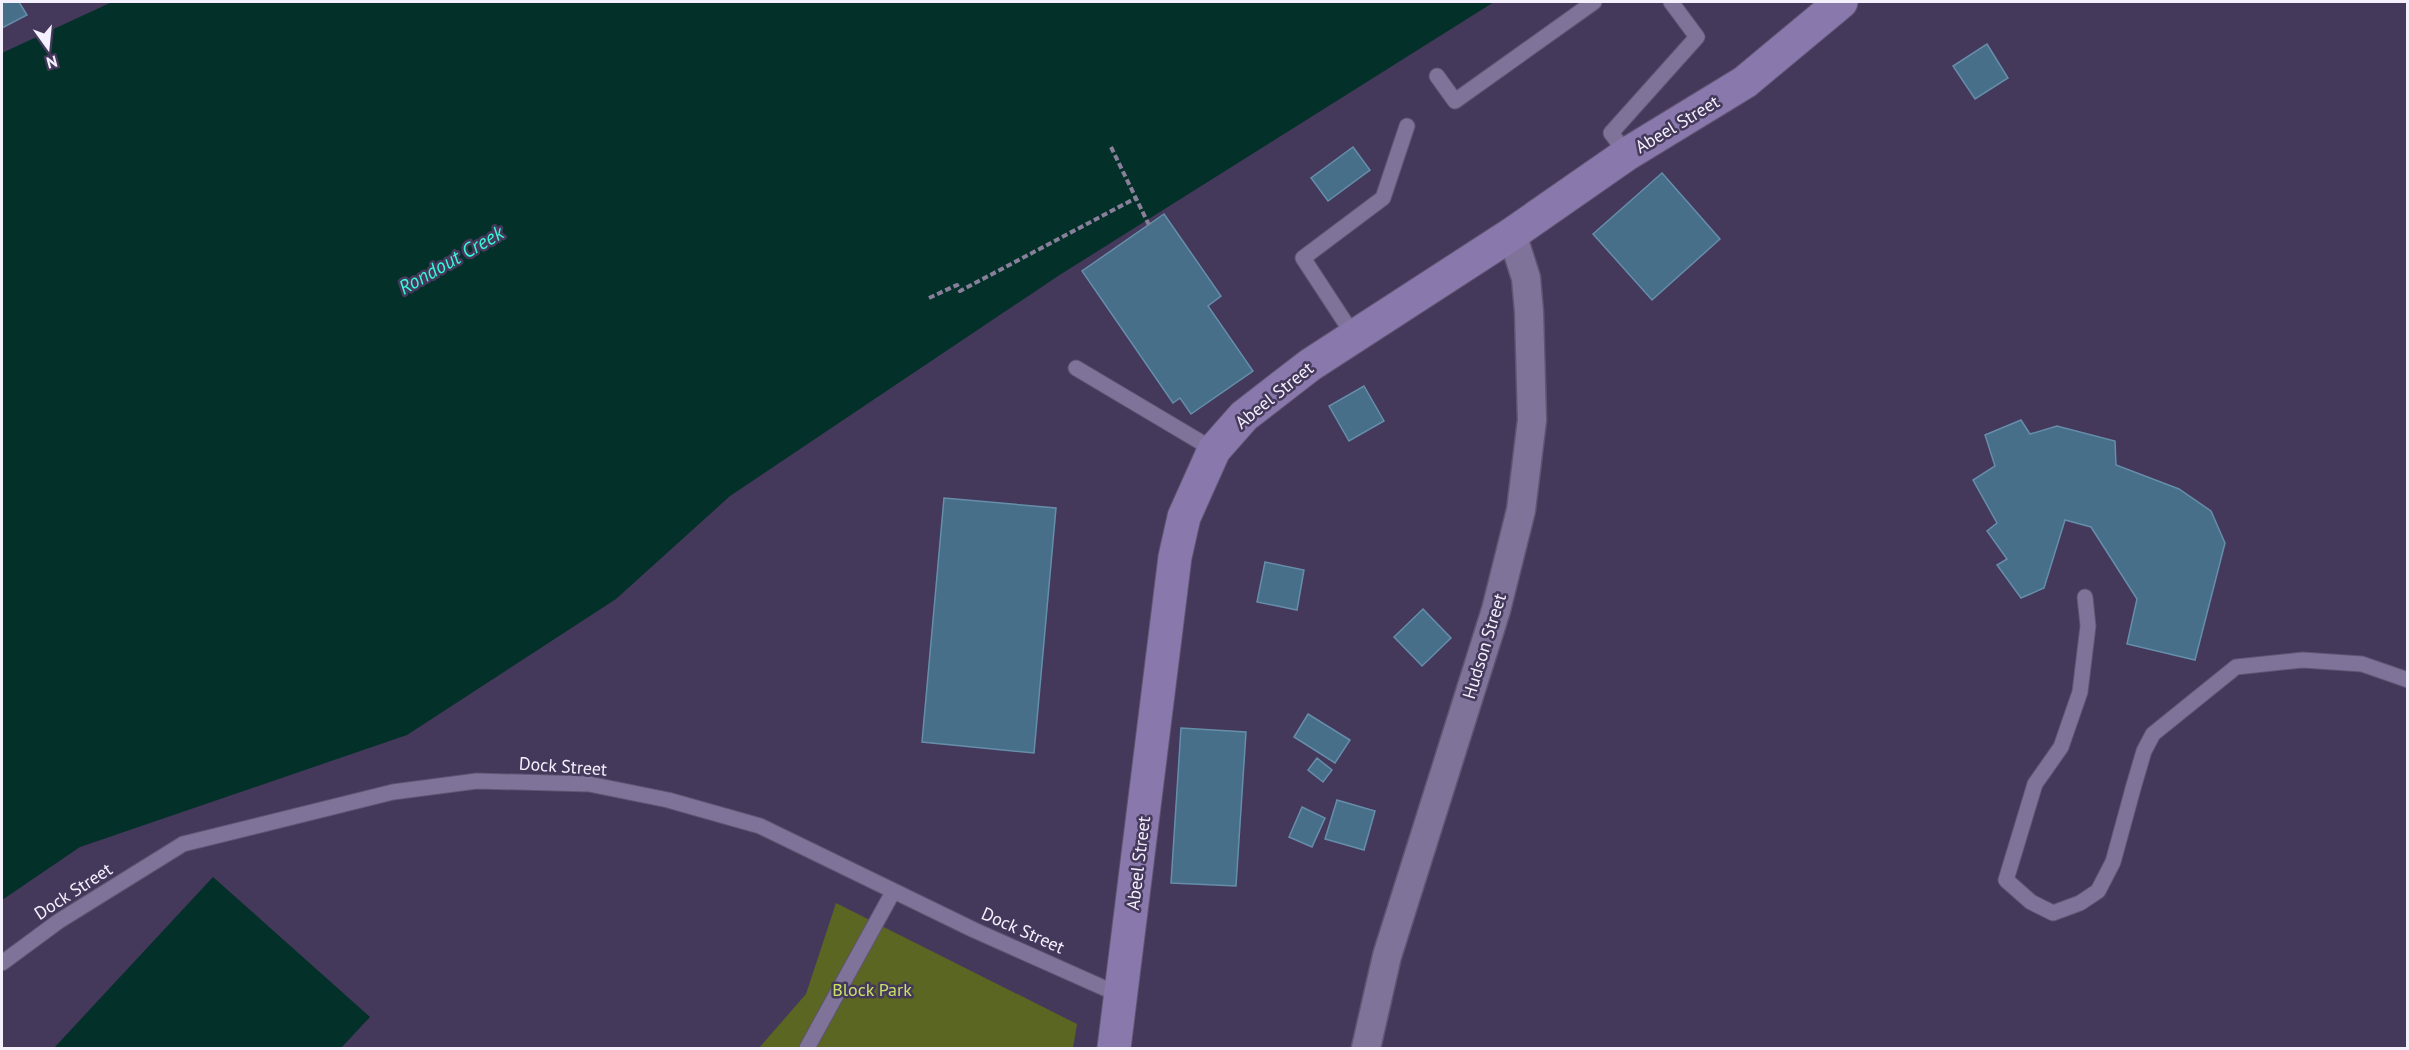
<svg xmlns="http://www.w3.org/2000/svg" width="2409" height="1050" font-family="'PT Sans',sans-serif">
<rect width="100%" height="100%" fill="#44385b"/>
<polygon fill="#5a6622" points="836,903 1077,1024 1073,1048 759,1048 806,994"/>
<g fill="#033028">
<polygon points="112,2 1494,2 1058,276 730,496 616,599 407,735 80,847 2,900 2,53"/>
<polygon points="213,877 370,1017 341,1048 54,1048"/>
</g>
<g fill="#486f89" stroke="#668eaa" stroke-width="1.5">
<polygon points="2,2 19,2 27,15 2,28"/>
<polygon points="1987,44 2008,78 1975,99 1953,66"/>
<polygon points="1353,147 1370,170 1328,201 1311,178"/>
<polygon points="1662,173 1720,239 1652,300 1593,234"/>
<polygon points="1164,214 1221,296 1208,306 1253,371 1191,414 1180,398 1173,403 1082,271"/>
<polygon points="1364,386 1384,421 1349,441 1329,406"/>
<polygon points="2021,420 2030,434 2057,426 2115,441 2116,465 2179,489 2211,511 2225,543 2195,660 2127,644 2137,599 2091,527 2065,520 2044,588 2021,598 1997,565 2007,559 1987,531 1997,523 1973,480 1995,466 1985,435"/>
<polygon points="944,498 1056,508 1034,753 922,742"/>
<polygon points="1265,562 1304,570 1297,610 1257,602"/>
<polygon points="1423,609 1451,638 1422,666 1394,637"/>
<polygon points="1308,714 1350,740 1335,763 1294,737"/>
<polygon points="1181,728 1246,732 1236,886 1171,883"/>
<polygon points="1317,758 1332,770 1323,782 1308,770"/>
<polygon points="1337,800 1375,811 1364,850 1325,839"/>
<polygon points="1302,807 1325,818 1312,847 1289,837"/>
</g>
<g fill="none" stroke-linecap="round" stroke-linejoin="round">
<defs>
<g id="lane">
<polyline points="1437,76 1455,101 1594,2"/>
<polyline points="1627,154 1611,133 1697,37 1671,2"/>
<polyline points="1354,336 1303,258 1383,198 1407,126"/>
<polyline points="1076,368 1214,450"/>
<polyline points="2085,597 2088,626 2080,692 2061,747 2035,784 2006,880 2031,902 2053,913 2080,903 2098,891 2113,862 2134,785 2144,751 2153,734 2236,667 2303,660 2362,664 2408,680"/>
<polyline points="2,963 59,921 183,844 393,792 477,781 589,784 668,800 760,826 974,930 1122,996"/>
<polyline points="807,1048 893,892"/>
</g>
<polyline id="street" points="1366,1048 1387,956 1496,610 1521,510 1532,420 1529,312 1526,278 1512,234"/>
<polyline id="secondary" points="1114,1048 1175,557 1184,517 1214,450 1244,416 1310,365 1512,234 1627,154 1745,82 1841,2"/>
</defs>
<use href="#lane" stroke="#5f5571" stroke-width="17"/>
<use href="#street" stroke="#5f5571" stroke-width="31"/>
<use href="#secondary" stroke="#5f5571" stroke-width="35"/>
<g stroke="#887f9a" stroke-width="4" stroke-dasharray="6 3" stroke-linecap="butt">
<polyline points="1111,147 1149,225"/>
<polyline points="929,298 957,285 960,291 1136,198"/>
</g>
<use href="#lane" stroke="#7f739a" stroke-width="15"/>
<use href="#street" stroke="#7f739a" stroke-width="28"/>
<use href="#secondary" stroke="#8978ac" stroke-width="33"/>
</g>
<g text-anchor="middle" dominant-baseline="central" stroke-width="5" stroke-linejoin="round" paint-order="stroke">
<g font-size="18" fill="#f4f0fe" stroke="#44385b">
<text transform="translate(1677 124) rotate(-31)">Abeel Street</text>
<text transform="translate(1274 395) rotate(-39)">Abeel Street</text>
<text transform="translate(1484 646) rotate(-73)">Hudson Street</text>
<text transform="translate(563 766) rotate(4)">Dock Street</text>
<text transform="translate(1138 863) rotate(-83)">Abeel Street</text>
<text transform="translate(73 891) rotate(-33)">Dock Street</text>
<text transform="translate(1023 930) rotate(24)">Dock Street</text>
</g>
<g font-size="18" fill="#c9e166" stroke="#44385b">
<text x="872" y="989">Block Park</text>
</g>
<g font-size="20" font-style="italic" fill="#38f7d9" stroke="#44385b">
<text transform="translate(451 260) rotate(-30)">Rondout Creek</text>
</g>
</g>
<rect width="2409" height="1050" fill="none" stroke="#f4f0fe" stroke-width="6"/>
<g transform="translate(48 48) rotate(165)" stroke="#44385b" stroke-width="4.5" paint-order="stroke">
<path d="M0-4.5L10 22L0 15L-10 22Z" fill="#f4f0fe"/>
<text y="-9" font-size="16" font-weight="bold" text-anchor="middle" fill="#f4f0fe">N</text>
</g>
</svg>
